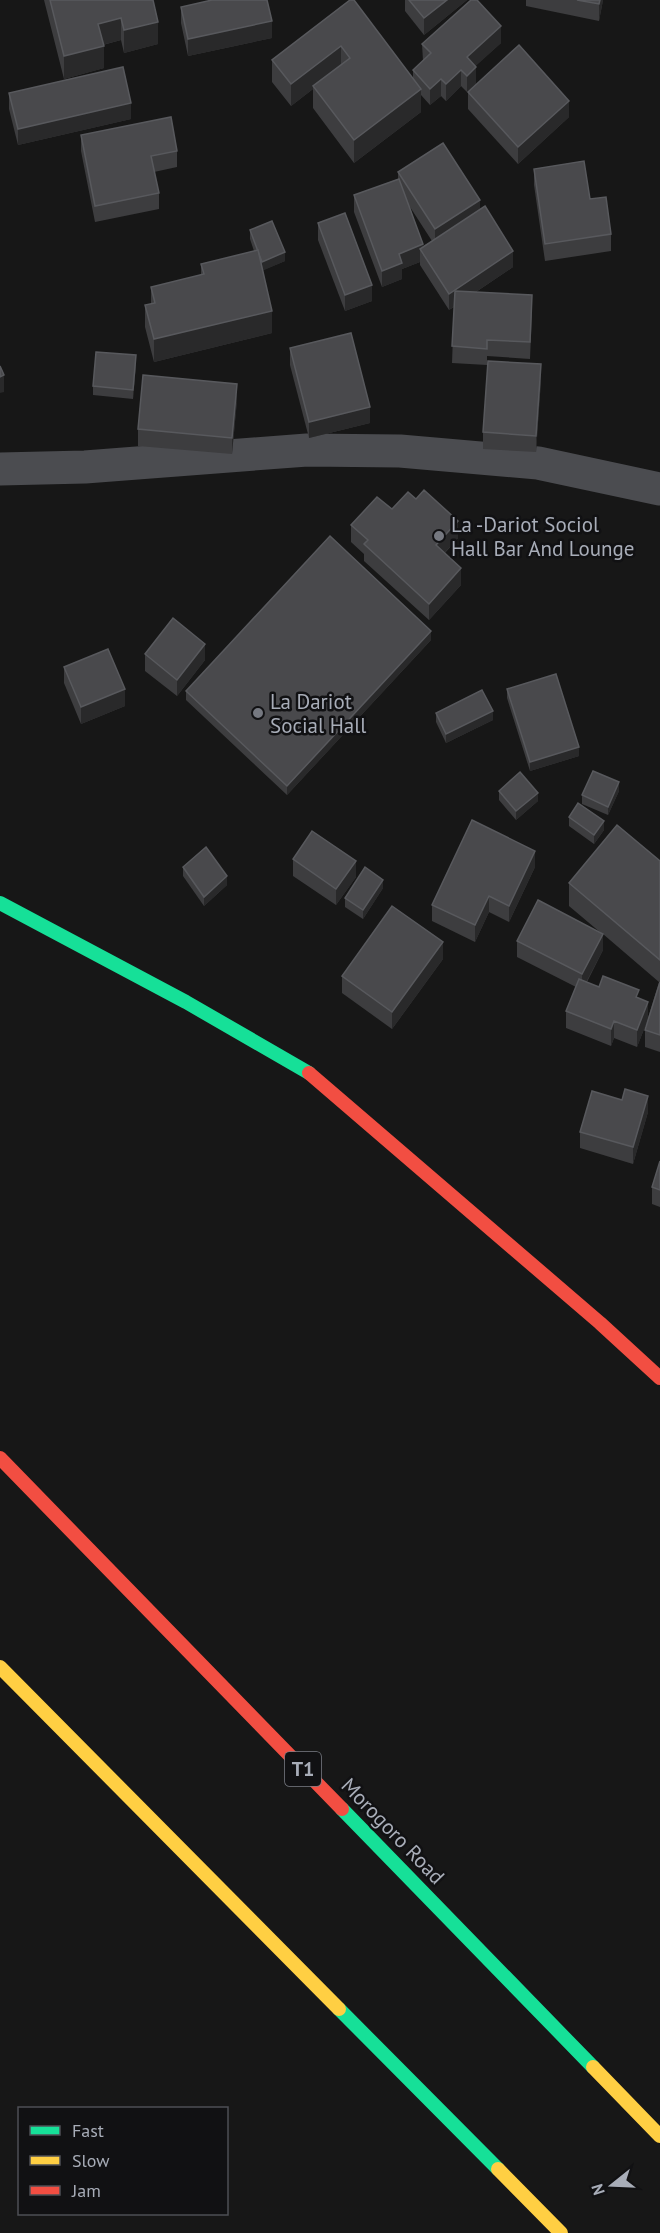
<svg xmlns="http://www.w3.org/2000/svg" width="660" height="2233" font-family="'PT Sans',sans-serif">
<rect width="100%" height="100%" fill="#171717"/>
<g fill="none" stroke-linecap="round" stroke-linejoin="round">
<polyline stroke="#4b4c50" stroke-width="33" points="0,469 85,467 307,450 400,451 538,463 660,489"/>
<g stroke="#16e098" stroke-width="14">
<polyline points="0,903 186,1002 309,1073"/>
<polyline points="342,1809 593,2067"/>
<polyline points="339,2009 498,2169"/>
</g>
<g stroke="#ffcf43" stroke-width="14">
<polyline points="0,1667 339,2009"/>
<polyline points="593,2067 660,2136"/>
<polyline points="498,2169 561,2233"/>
</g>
<g stroke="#f24e42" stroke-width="14">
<polyline points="309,1073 600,1323 660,1378"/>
<polyline points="0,1458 342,1809"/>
</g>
</g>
<g fill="#3d3d3f" fill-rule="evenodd">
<polygon points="44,0 153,0 158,44 124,53 121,40 103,45 104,68 64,79"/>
<polygon points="350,0 413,79 413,70 423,61 422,44 501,43 475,66 476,84 467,92 461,86 446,101 441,96 430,105 421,95 421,112 354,163 313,108 313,89 291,106 272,82 272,60"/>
<polygon points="405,0 467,0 424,35 405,11"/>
<polygon points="526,0 603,0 599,21 526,6"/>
<polygon points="181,7 272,38 188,56 181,23"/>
<polygon points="468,92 569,117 518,164 468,109"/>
<polygon points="9,93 131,119 18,145 9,109"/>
<polygon points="81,135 177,151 177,167 154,172 159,193 159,209 95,222 81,151"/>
<polygon points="534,169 590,199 611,234 611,251 545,261 534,185"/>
<path d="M398,172l82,38 33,57 -37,25 56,20 -2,47 -43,-3v9l-35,-2 2,-56 -5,3 -29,-45v-3l-18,7v10l-20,8 -28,-75v-17l44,-16zM410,207l22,34 -9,5z"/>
<polygon points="318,223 372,301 345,311 318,240"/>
<polygon points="250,230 285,261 263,270 272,333 154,362 145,327 145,305 151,304 151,287 201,275 201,264 254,251 250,239"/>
<polygon points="290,348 370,423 309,438 290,365"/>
<polygon points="136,364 133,399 93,395 93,386"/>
<polygon points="541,380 536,452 483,449 483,432"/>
<polygon points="237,400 232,454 138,446 138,429"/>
<polygon points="351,525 458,538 445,553 461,585 429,620 364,561 364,554 351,542"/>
<polygon points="431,640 287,795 186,700 186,691"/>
<polygon points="145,654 205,660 177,696 145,671"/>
<polygon points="64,667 125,706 81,724 64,683"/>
<polygon points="507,689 579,756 530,771 507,698"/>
<polygon points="436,713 493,720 446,743 436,722"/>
<polygon points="499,791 538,801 516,820 499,800"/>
<polygon points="619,791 608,815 582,804 582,795"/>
<polygon points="569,817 604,830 594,844 569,826"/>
<polygon points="293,859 356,877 336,905 293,876"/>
<path d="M660,861v191l-15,-5v-17l3,-11 -11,28 -23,-9 -3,8 -45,-18v-17l10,-24 -59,-30v-16l84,-8 -32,-27v-23zM603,934l56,48 -11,36 -9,-20 -40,-11 -12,-5 16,-32z"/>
<polygon points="183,867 227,885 204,906 183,876"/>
<polygon points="535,867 509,922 489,912 475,942 432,921 432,905"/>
<polygon points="383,888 363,919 345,907 345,898"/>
<polygon points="443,959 392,1029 342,993 342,976"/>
<polygon points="648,1112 633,1164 580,1148 580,1132"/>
<polygon points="660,1161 660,1207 652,1204 652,1187"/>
</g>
<g fill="#29292a">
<polygon points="447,0 467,0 424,35 424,18"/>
<polygon points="600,0 603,0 599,21 599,4"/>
<polygon points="121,18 121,40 98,46 98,24"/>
<polygon points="272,21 272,38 188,56 188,39"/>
<polygon points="158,22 158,44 124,53 124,30"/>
<polygon points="501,26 501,43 467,74 467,57"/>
<polygon points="104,46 104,68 64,79 64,56"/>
<polygon points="341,46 341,68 313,86 313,89 291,106 291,84"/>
<polygon points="476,67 476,84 467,92 467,76"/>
<polygon points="461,70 461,86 446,101 446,84"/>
<polygon points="441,79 441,96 430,105 430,89"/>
<polygon points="421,89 421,112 354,163 354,140"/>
<polygon points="569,101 569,117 518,164 518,147"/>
<polygon points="131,103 131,119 18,145 18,129"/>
<polygon points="480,200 480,217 435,246 435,229"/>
<polygon points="423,244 423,255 420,249 420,262 402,269 402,279 382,287 382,271 399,254"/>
<polygon points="513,251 513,267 449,310 449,294"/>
<polygon points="285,252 285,261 262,271 262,262"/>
<polygon points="372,285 372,301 345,311 345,295"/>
<polygon points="272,311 272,333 154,362 154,339"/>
<polygon points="136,355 136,364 133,399 133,390"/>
<polygon points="541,364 541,380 536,452 536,436"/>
<polygon points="4,375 4,392 0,393 0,377"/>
<polygon points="237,384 237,400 232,454 232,438"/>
<polygon points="370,407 370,423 309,438 309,422"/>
<polygon points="458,521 458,538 436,562 436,545"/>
<polygon points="461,568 461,585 429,620 429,604"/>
<polygon points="431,631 431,640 287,795 287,786"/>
<polygon points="205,644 205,660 177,696 177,680"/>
<polygon points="125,689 125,706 81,724 81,707"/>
<polygon points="493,711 493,720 446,743 446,734"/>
<polygon points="579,747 579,756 530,771 530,762"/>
<polygon points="619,782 619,791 608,815 608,807"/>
<polygon points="538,793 538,801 516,820 516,811"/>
<polygon points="604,821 604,830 594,844 594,835"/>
<polygon points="535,851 535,867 509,922 509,906"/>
<polygon points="356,861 356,877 336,905 336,889"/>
<polygon points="227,876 227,885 204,906 204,897"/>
<polygon points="383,880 383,888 363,919 363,910"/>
<polygon points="489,896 489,912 475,942 475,925"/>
<polygon points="603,934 603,950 582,990 582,974"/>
<polygon points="443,942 443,959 392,1029 392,1012"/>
<polygon points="648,1002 648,1019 637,1047 637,1030"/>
<polygon points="614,1021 614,1038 611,1046 611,1029"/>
<polygon points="648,1096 648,1112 633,1164 633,1147"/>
</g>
<g fill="#49494c" stroke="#58595d" stroke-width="1.5">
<polygon points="50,0 153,0 158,22 124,30 121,18 98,24 104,46 64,56"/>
<polygon points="212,0 267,0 272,21 188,39 181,7"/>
<polygon points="350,0 354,0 421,89 354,140 313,86 350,58 341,46 291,84 272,60"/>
<polygon points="409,0 447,0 424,18"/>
<polygon points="471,0 477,0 501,26 467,57 476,67 467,76 461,70 446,84 441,79 430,89 413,70 431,53 422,44"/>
<polygon points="577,0 600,0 599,4"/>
<polygon points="519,45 569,101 518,147 468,92"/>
<polygon points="123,67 131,103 18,129 9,93"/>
<polygon points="171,117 177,151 151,156 159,193 95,206 81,135"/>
<polygon points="443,143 480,200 435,229 398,172"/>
<polygon points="584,161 590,199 606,197 611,234 545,244 534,169"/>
<polygon points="399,179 423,244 399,254 402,263 382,271 354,195"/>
<polygon points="485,206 513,251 449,294 420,249"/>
<polygon points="345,213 372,285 345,295 318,223"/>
<polygon points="272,221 285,252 262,262 250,230"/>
<polygon points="258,250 272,311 154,339 145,305 155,303 151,287 204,274 201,264"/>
<polygon points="455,291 532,295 530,342 487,340 487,349 452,346"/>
<polygon points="351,333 370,407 309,422 290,348"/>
<polygon points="96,352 136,355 133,390 93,386"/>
<polygon points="488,361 541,364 536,436 483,432"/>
<polygon points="0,366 4,375 0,377"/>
<polygon points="143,375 237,384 232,438 138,429"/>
<polygon points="424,490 458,521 436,545 461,568 429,604 364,544 368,540 351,525 377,497 392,509 408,492 416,499"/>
<polygon points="330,536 431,631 287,786 186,691"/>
<polygon points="173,618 205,644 177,680 145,654"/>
<polygon points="108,649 125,689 81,707 64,667"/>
<polygon points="556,674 579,747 530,762 507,689"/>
<polygon points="482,690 493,711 446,734 436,713"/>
<polygon points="593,771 619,782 608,807 582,795"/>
<polygon points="520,772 538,793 516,811 499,791"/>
<polygon points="578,803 604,821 594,835 569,817"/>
<polygon points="472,820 535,851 509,906 489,896 475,925 432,905"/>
<polygon points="617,825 660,861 660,960 569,883"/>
<polygon points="312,831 356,861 336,889 293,859"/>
<polygon points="206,847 227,876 204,897 183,867"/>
<polygon points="365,867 383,880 363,910 345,898"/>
<polygon points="538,900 603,934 582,974 517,941"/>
<polygon points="392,906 443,942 392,1012 342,976"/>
<polygon points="603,976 639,990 636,997 648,1002 637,1030 614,1021 611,1029 566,1011 579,979 599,987"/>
<polygon points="660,982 660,1035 645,1030"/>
<polygon points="625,1089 648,1096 633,1147 580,1132 592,1091 622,1100"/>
<polygon points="660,1161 660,1190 652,1187"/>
</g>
<g fill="#757880" stroke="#111113" stroke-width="2">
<circle cx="439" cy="536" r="6"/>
<circle cx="258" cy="713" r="6"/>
</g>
<g text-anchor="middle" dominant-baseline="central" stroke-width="5" stroke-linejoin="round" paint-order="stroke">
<rect fill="#111113" stroke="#7b7e86" stroke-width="1.5" x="285" y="1752" width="36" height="34" rx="4.5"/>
<g font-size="20" font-weight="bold" fill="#a8adb8">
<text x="303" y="1769">T1</text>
</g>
<g font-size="21" fill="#a8adb8" stroke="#111113" text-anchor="start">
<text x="451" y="524">La -Dariot Sociol<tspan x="451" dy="24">Hall Bar And Lounge</tspan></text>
<text x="270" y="701">La Dariot<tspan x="270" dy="24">Social Hall</tspan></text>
</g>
<g font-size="21" fill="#a8adb8" stroke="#111113">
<text transform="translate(393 1831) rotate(46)">Morogoro Road</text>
</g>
</g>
<rect x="18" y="2107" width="210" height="108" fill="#111113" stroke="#4d4f55" stroke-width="1.5"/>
<rect x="30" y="2126" width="30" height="9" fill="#16e098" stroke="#4d4f55" stroke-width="1.5"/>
<text x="72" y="2137" font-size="18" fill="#a8adb8">Fast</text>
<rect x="30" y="2156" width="30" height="9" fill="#ffcf43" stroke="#4d4f55" stroke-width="1.5"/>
<text x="72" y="2167" font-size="18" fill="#a8adb8">Slow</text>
<rect x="30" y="2186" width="30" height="9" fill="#f24e42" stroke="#4d4f55" stroke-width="1.5"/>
<text x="72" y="2197" font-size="18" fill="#a8adb8">Jam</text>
<g transform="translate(612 2185) rotate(252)" stroke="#111113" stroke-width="4.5" paint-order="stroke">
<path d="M0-4.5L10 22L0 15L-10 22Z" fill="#a8adb8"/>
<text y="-9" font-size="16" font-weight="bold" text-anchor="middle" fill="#a8adb8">N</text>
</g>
</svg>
